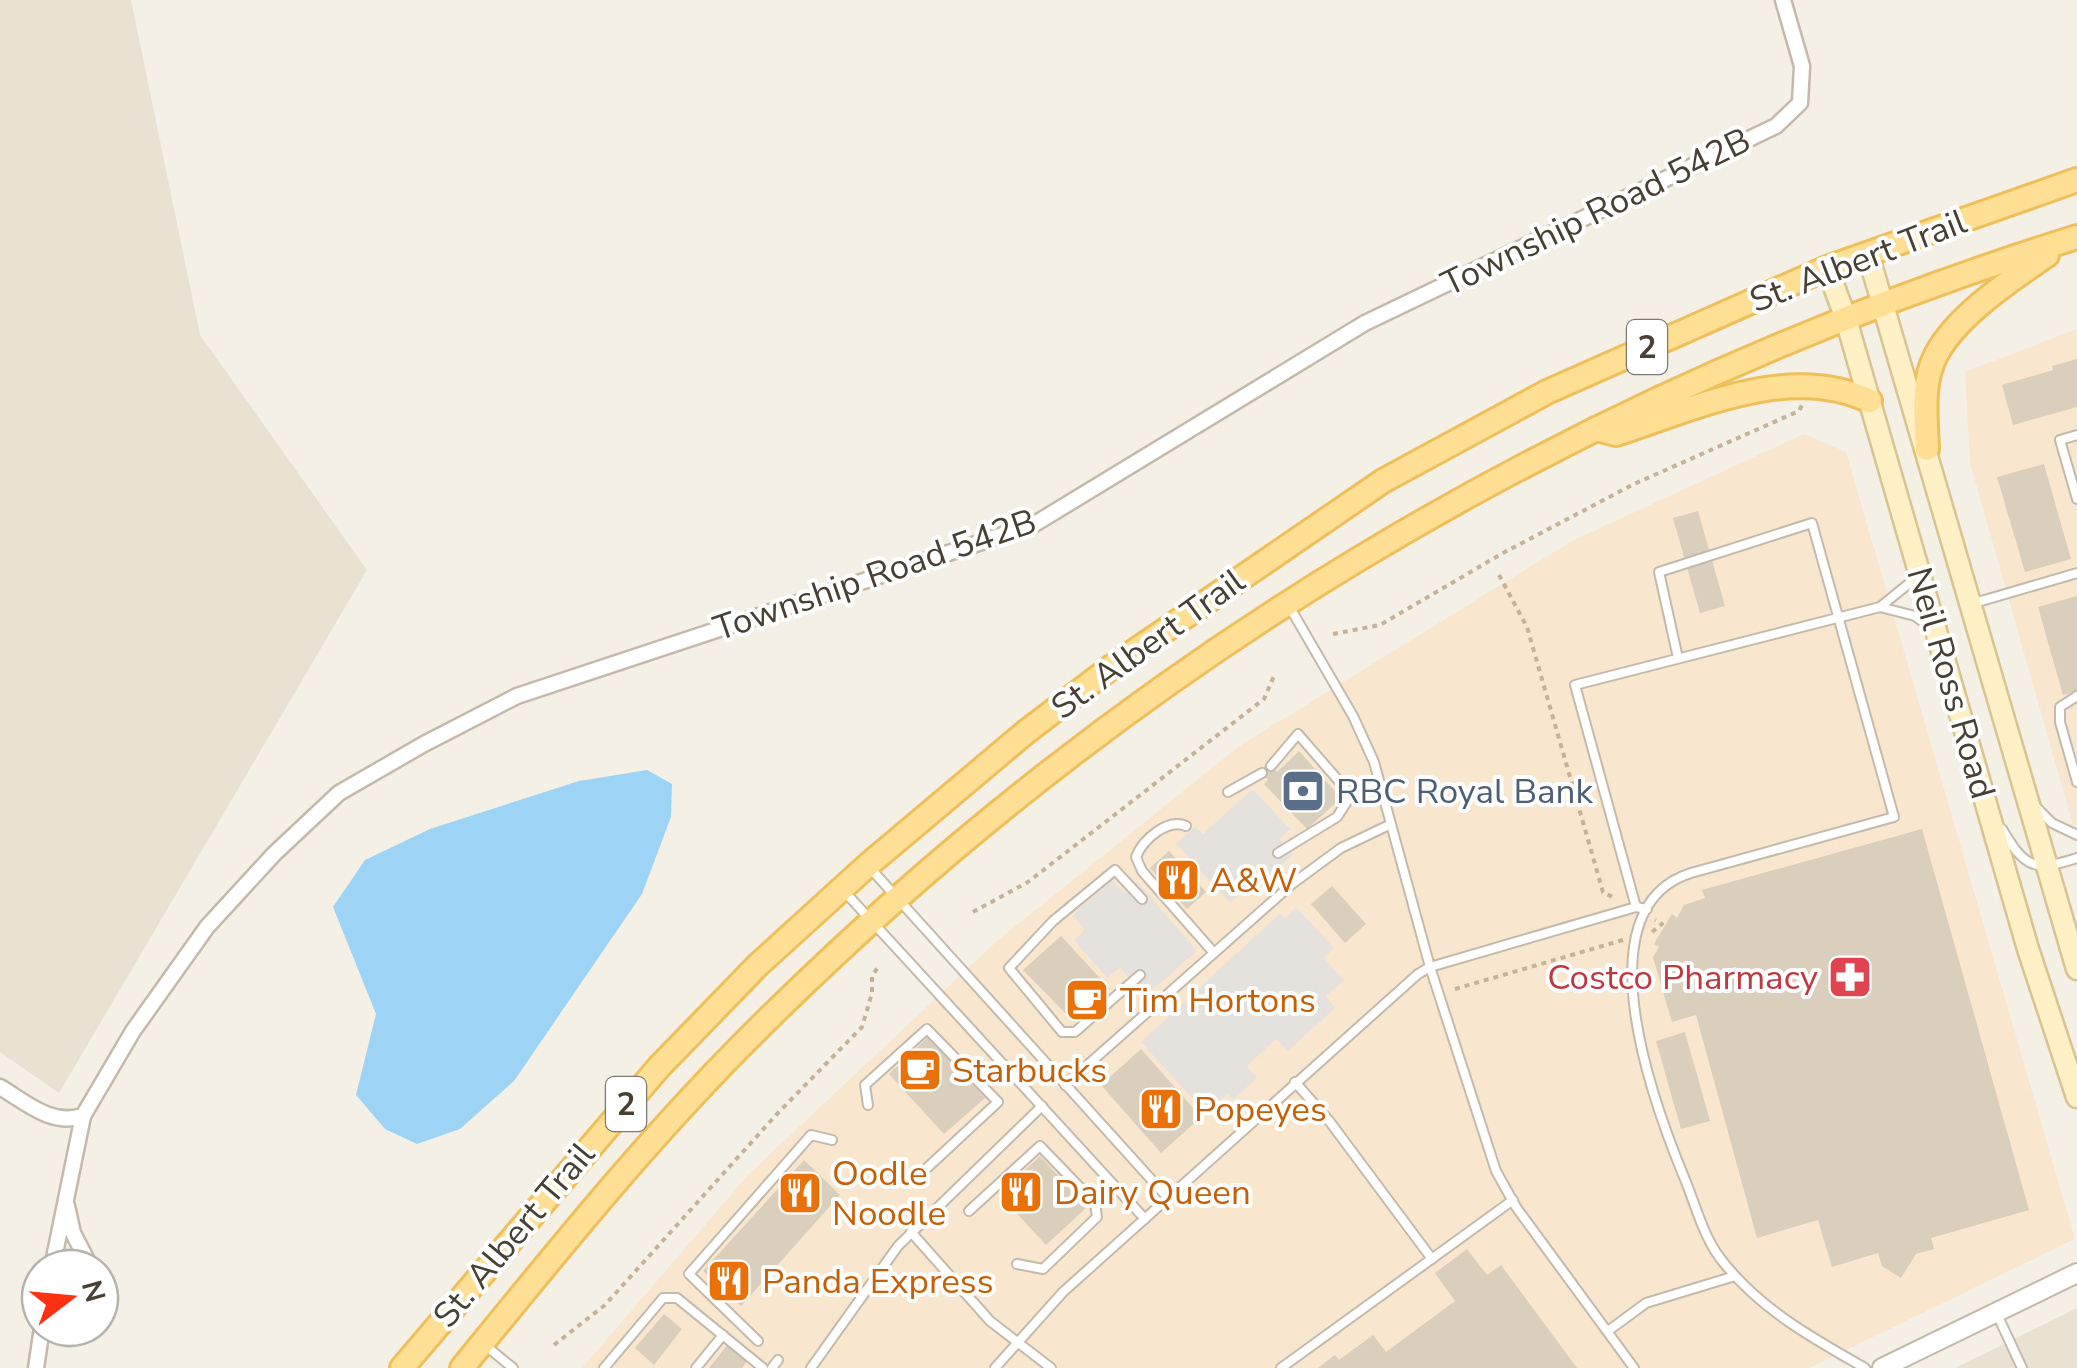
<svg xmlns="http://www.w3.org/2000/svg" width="2077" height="1368" font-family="'Nunito Sans',sans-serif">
<rect width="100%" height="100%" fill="#f4f0e6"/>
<g fill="#e9e2d3">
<polygon points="0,0 131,0 200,335 367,570 59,1093 0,1052"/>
<polygon points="2077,1308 2077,1368 1955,1368"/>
</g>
<g fill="#f8e6cf">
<polygon points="2077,329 2077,825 2073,825 1970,463 1965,372"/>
<polygon points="1804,434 1846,452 2075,1239 1809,1368 582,1368 749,1174 997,941 1238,747 1572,541"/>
</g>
<g fill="#e5e2de">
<polygon points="1253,789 1290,829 1280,839 1293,855 1267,879 1262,874 1230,903 1176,844 1195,827 1203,834"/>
<polygon points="1112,880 1124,893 1137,882 1197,951 1145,996 1120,967 1107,978 1074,940 1085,930 1073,915"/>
<polygon points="1296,907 1334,948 1324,958 1344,980 1326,996 1335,1008 1288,1051 1276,1039 1247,1066 1257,1078 1233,1100 1227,1094 1206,1113 1141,1042 1280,913 1285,918"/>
</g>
<polygon fill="#9dd4f6" points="647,770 672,784 671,817 642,894 514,1081 460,1129 417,1144 385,1129 356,1095 376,1014 333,907 365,860 430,829 579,781"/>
<g fill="#dacebd">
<polygon points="2077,359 2077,407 2013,425 2002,385 2053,370 2052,366"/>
<polygon points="2044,464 2071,559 2025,572 1997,477"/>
<polygon points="1698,511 1725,606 1700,613 1673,518"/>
<polygon points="2077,596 2077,691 2063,695 2038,607"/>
<polygon points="1299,751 1341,798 1307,829 1264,784 1268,780 1260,771 1267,763 1277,772"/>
<polygon points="1922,829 2029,1210 1931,1238 1934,1249 1916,1254 1901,1278 1882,1266 1878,1253 1832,1267 1818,1220 1757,1238 1696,1015 1672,1022 1653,957 1659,947 1654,944 1672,914 1677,918 1684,905 1705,898 1702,890"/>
<polygon points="1169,851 1206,892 1187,909 1150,868"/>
<polygon points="1332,886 1366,924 1345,943 1311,904"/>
<polygon points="1061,936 1110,989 1074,1022 1023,970"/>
<polygon points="1685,1032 1710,1121 1681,1129 1656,1041"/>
<polygon points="929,1036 985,1098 944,1134 889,1074"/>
<polygon points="1141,1049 1201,1117 1161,1153 1101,1085"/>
<polygon points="1040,1156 1087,1207 1046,1245 999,1194"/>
<polygon points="804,1160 840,1195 741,1306 703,1271"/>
<polygon points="1467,1249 1487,1275 1501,1265 1577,1368 1318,1368 1335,1355 1339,1360 1373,1335 1386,1352 1455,1301 1435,1273"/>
<polygon points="664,1314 682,1329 654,1365 635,1348"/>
<polygon points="729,1343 748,1360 742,1368 709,1368"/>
</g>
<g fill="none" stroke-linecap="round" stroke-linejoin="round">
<defs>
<g id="service">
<polyline points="2077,435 2060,440 2077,499"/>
<polyline points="1971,604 2077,573"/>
<polyline points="1289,606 1353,716 1374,762 1430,967 1496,1171 1516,1207 1634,1368"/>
<polyline points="1880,607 1915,616 1930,627"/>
<path d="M1678,658l-19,-86 153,-49 82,294 -203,56c-112,35 -35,237 -5,309 10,25 18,55 34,76 38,50 92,80 145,110"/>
<polyline points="2077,696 2060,707 2060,722 2077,782"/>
<polyline points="1271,766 1298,734 1351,795 1337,817 1278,853"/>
<polyline points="1228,792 1262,773"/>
<polyline points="2036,807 2052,823 2077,835"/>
<path d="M1186,826c-18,-8 -43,13 -50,31l6,14 72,82"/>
<path d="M2002,829c23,39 32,43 75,29"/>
<polyline points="871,869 1168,1198"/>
<polyline points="844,891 1145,1219"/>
<polyline points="1636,907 1575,685 1880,607 1917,577"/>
<polyline points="1140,975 1075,1032 1062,1032 1009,968 1053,921 1115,870 1142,899"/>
<polyline points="1295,1082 1330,1122 1432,1259"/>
<polyline points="1065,1085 1292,884 1341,848 1391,824"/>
<polyline points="868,1105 865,1085 927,1029 998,1102 928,1167"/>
<polyline points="969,1211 1040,1146 1095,1203 1097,1217 1043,1269 1017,1264"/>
<polyline points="911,1232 990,1321 1051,1368"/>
<polyline points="1996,1312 2022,1368"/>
<polyline points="1608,1331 1646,1303 1735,1276"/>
<polyline points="758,1341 689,1274 811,1135 832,1140"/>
<polyline points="486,1346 513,1368"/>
<polyline points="604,1368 663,1298 677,1298 763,1368"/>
<polyline points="696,1368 723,1335"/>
<polyline points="772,1368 778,1360"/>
<polyline points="811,1368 898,1246 1042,1106"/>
<polyline points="995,1368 1063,1292 1418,974 1430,967 1636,907 1647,909"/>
<polyline points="1281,1368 1513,1200"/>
</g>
<g id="minor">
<path d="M0,1087c27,16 51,39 83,29l50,-85 74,-104 67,-73 65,-61 85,-49 93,-48 516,-171 332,-202 411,-197 24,-23 2,-37 -19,-66"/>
<polyline points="67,1206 73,1233 91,1268"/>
<polyline points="52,1268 83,1116"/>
<polyline points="100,1279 109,1291"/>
<polyline points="36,1368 42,1328"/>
</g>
<polyline id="tertiary" points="1882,1368 2077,1273"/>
<g id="secondary">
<polyline points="1868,254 2077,969"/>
<polyline points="1827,268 1845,316 2028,949 2077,1097"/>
</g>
<g id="primary">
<path d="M1596,429l20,5c78,-25 174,-72 254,-33"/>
<path d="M1927,449c-1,-30 -6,-66 9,-94 21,-40 75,-75 111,-100"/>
<polyline points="402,1368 659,1067 758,965 868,865 1026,732 1113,666 1383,481 1547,392 1827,268 2077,180"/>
<path d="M462,1368c89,-109 178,-220 277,-320 377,-381 827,-651 1338,-811"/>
</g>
</defs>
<use href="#service" stroke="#c4baab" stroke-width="12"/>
<use href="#minor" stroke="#c4baab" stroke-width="19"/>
<use href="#tertiary" stroke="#c4baab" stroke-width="22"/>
<use href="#secondary" stroke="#d8c492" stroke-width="25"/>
<use href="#primary" stroke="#eebf5a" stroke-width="28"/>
<g stroke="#c4b398" stroke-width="4" stroke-dasharray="5 5" stroke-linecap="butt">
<polyline points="1499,575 1527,627 1603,892 1616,899"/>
<polyline points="1333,634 1380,625 1503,553 1634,484 1799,411 1802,405"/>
<polyline points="973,912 1028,882 1264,699 1274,676"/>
<polyline points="1652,932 1662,924 1655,920"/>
<polyline points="1455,989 1623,940"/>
<polyline points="554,1345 605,1305 776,1115 862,1027 872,993 872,976 878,967"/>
</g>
<use href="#service" stroke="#fff" stroke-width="8"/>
<use href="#minor" stroke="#fff" stroke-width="14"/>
<use href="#tertiary" stroke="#fff" stroke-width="18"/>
<use href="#secondary" stroke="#fff0c5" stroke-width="20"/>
<use href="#primary" stroke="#ffdf94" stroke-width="22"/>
</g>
<defs>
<symbol id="bank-square" viewBox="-11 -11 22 22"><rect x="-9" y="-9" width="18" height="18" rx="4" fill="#5c6f8a" stroke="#fff"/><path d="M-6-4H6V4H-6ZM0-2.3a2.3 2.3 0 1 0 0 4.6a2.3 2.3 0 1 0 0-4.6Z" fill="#fff"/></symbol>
<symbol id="restaurant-square" viewBox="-11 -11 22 22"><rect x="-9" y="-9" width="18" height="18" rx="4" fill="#e8710a" stroke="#fff"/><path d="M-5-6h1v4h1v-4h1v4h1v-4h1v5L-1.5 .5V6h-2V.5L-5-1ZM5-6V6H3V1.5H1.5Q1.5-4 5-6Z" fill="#fff"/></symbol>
<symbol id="pharmacy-square" viewBox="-11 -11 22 22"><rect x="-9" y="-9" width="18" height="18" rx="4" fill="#e0444e" stroke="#fff"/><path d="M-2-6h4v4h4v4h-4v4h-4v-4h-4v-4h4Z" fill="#fff"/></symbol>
<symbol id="cafe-square" viewBox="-11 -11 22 22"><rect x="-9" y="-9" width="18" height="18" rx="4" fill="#e8710a" stroke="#fff"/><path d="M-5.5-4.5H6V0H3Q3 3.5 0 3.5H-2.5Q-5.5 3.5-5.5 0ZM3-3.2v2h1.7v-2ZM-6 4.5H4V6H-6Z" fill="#fff"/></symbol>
</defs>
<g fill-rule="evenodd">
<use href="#bank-square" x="1278" y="766" width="50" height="50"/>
<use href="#restaurant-square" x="1153" y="855" width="50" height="50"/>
<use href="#pharmacy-square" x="1825" y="952" width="50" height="50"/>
<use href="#cafe-square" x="1062" y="975" width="50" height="50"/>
<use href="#cafe-square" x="895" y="1045" width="50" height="50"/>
<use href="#restaurant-square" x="1136" y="1084" width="50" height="50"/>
<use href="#restaurant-square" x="996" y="1167" width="50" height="50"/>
<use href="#restaurant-square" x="775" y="1168" width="50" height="50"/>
<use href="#restaurant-square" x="704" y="1256" width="50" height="50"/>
</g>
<g text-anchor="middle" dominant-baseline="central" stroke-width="8" stroke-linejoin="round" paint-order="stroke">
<g fill="#fff" stroke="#7f7972" stroke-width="2.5">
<rect x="1627" y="320" width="40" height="54" rx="8"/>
<rect x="606" y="1077" width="40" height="54" rx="8"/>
</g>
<g font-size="32" font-weight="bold" fill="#484035">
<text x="1647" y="347">2</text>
<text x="626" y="1104">2</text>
</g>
<g font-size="35" fill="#484035" stroke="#fff">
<text transform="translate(1596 212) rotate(-26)">Township Road 542B</text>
<text transform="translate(1858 261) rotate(-21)">St. Albert Trail</text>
<text transform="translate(875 575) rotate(-19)">Township Road 542B</text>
<text transform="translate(1148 644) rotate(-36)">St. Albert Trail</text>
<text transform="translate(1951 683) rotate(74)">Neil Ross Road</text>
<text transform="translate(514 1235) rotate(-50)">St. Albert Trail</text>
</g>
<g font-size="35" fill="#4e5e75" stroke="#fff" text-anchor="start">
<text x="1336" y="791">RBC Royal Bank</text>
</g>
<g font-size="35" fill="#c56008" stroke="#fff" text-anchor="start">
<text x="1210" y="880">A&amp;W</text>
<text x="1120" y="1000">Tim Hortons</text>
<text x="952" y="1070">Starbucks</text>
<text x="1194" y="1109">Popeyes</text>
<text x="832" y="1173">Oodle<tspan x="832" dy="40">Noodle</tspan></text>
<text x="1054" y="1192">Dairy Queen</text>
<text x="762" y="1281">Panda Express</text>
</g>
<g font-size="35" fill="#be3a42" stroke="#fff" text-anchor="end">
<text x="1818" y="977">Costco Pharmacy</text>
</g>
</g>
<g transform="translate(70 1298) rotate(74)"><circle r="48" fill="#ffffff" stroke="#b6b3ae" stroke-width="2.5"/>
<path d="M0-8L18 38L0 25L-18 38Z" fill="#ff3112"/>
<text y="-15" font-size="28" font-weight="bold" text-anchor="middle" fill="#484035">N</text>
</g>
</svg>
